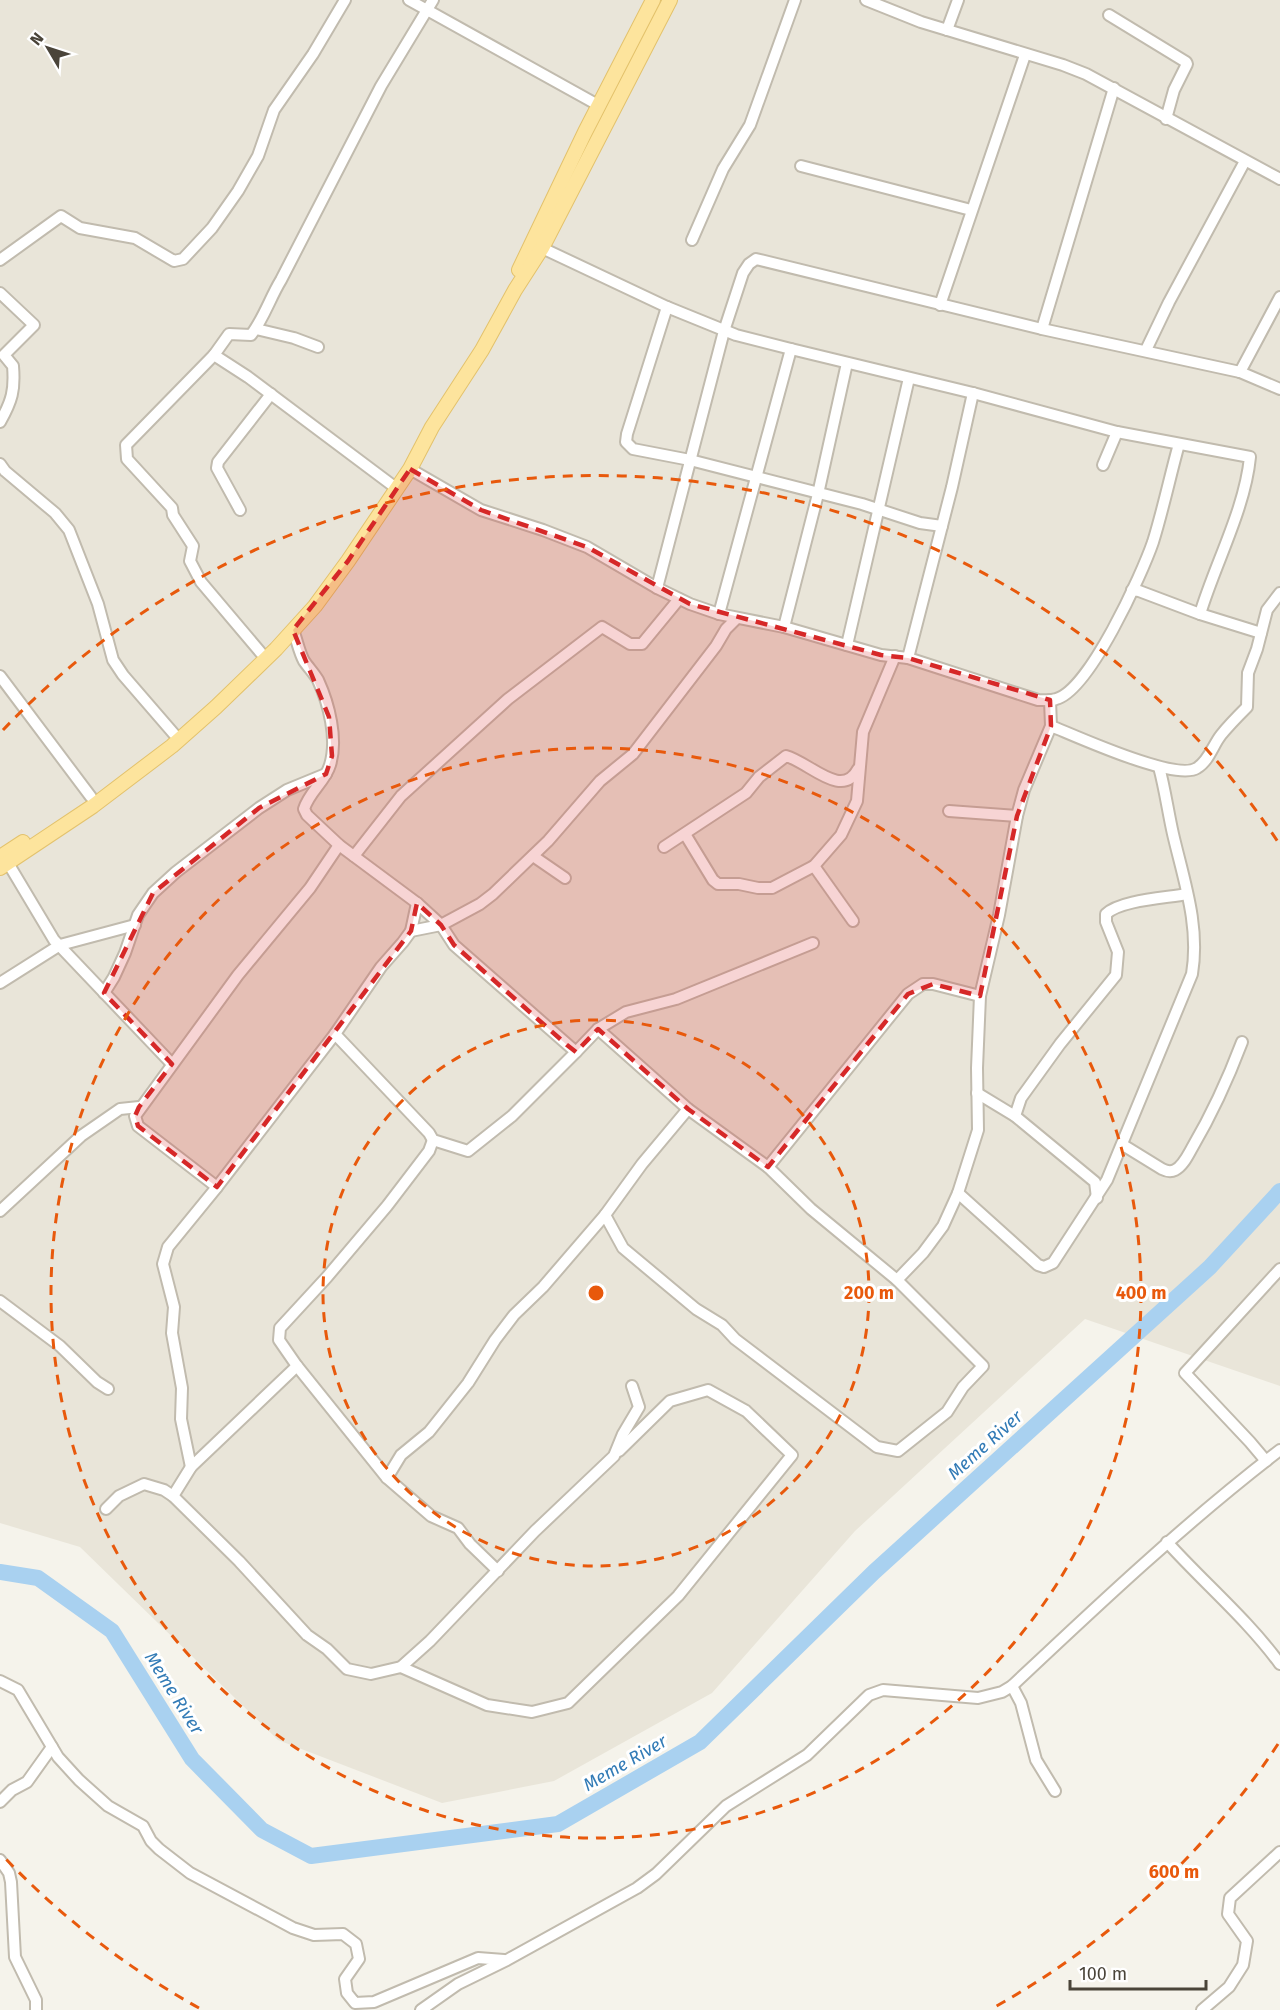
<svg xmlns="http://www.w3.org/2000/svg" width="1280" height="2010" font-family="'Fira Sans',sans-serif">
<rect width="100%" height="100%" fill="#f5f3eb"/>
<polygon fill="#e9e5d9" points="0,0 1280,0 1280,1386 1085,1319 855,1531 712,1693 554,1781 442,1803 278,1740 80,1547 0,1523"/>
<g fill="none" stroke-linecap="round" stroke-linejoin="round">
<polyline stroke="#a9d1f0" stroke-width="16" points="0,1572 38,1578 112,1631 192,1759 262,1830 311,1856 558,1824 700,1742 874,1572 1210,1267 1280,1191"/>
<defs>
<g id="minor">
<polyline points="409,0 598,105"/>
<polyline points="866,0 921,22 1063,65 1086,74 1280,179"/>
<polyline points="1109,15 1186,62 1187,64 1174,90 1166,119"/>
<polyline points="947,30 958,0"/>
<polyline points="801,166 971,210"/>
<polyline points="692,240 723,169 750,125 795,0"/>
<path d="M536,248h6l125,59 69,28 55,14 182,44 144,39 133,25c-5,52 -35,107 -50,157"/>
<polyline points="0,260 61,216 80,228 135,238 174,261 183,259 212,228 238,191 258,156 274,110 313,54 345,0"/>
<path d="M0,293l34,32 -30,30 9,11c2,24 -1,35 -13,56"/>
<path d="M940,305c28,-84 57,-167 85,-250"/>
<polyline points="667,307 627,434 626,442 633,449 690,460 862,504 920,523 942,526"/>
<polyline points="256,329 294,338 318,347"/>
<polyline points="1042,329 1114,88"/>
<polyline points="1146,350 1169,302 1245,161"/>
<path d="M214,355l15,-21 22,1c13,-17 19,-37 30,-55l100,-194 52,-86"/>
<polyline points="1240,372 1280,297"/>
<polyline points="0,464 5,471 55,513 69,530 98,604 113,660 123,675 174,734"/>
<polyline points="1103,465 1117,432"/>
<path d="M410,469l71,41 62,20 44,17 70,41 33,16 29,10 65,13 97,28 27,3 130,42c6,0 13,1 18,-1 33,-8 86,-125 97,-157 10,-32 17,-66 26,-98"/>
<polyline points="240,510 217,468 218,462 271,394"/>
<polyline points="657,588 724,331 743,273 749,264 756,259 1042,329 1240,372 1280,389"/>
<polyline points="1132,590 1139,591 1200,614 1261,633"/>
<polyline points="719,614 791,349"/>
<polyline points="784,627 818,494 847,363"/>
<path d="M293,630c4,10 6,22 11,31 4,6 10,12 14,19 11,24 20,59 12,85 -5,17 -21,27 -26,44l3,6 32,30 78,58 24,22 13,20 122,107 22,-23 28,-17 50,-13 137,-56"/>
<polyline points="847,645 909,378"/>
<polyline points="261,653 201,582 190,561 193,546 173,515 172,508 127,459 126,445 214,355 248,377 392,485"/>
<polyline points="908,658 952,487 973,393"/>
<polyline points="0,676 91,797"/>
<path d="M1051,726c25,10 125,56 146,42 12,-7 16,-23 24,-33 8,-10 17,-19 26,-28l1,-34 9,-24 10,-39 13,-17"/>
<polyline points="949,811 1017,816"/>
<polyline points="685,834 713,880 718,884 739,884 758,888 772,888 814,866 841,835 857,801 863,732 895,656"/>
<path d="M664,847l82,-54 13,-16 27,-21c23,6 56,44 72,13"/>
<polyline points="354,856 401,796 508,699 602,627 630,644 642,644 679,599"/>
<polyline points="533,856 565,878"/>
<polyline points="8,863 54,940 172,1064"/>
<polyline points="814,866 853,921"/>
<polyline points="411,931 441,925 480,904 493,894 548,841 600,781 633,754 716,646 726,629 736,619"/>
<polyline points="0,983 60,945 135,925"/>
<polyline points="104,993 114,977 125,953 138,915 153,893 176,872 259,808 287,790 326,774"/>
<polyline points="598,1029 688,1109 768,1167 811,1209 897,1280 983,1366 963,1387 947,1412 898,1451 877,1447 735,1339 722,1325 696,1309 623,1248 605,1215"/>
<polyline points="335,1034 429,1133 433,1140 468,1151 512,1116 576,1052"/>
<polyline points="977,1093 1015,1116 1095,1182 1097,1198"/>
<path d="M1015,1116l6,-18 39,-54 56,-69 2,-23 -12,-30v-8c14,-14 60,-16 81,-20"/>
<polyline points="433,1140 429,1151 387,1206 327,1277 280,1328 279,1340 297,1366 387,1478 431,1516 458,1528 470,1544 498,1571"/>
<path d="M1123,1145l39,24c4,2 9,3 13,1 8,-4 13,-15 17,-22 20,-34 36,-69 50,-106"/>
<polyline points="768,1167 908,994 923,984 933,984 980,996"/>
<polyline points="217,1187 138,1126 135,1116 238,975 310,888 339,845"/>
<path d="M958,1193l80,72 6,2 9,-4 54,-83 85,-206c8,-48 -8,-93 -19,-140 -5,-22 -8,-45 -14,-67"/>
<polyline points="0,1211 81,1136 120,1109 139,1107"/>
<polyline points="897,1280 923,1253 943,1226 958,1193 978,1130 977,1068 980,996 999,915 1017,816 1024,790 1051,726 1050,700"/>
<polyline points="0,1301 60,1346 97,1382 108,1389"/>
<polyline points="1266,1461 1250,1442 1185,1373 1280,1269"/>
<polyline points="191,1467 181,1419 182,1388 172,1333 174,1307 163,1264 168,1247 217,1187 335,1034 381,967 403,942 411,931 417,903"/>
<polyline points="387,1478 401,1455 429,1432 468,1383 495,1340 514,1315 543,1287 605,1215 642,1164 688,1109"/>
<polyline points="173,1496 191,1467 297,1366"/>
<polyline points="106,1509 119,1496 144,1484 164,1490 173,1496 239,1561 307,1635 327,1649 347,1669 371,1674 401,1667 430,1641 535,1531 614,1456 623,1434 639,1407 632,1386"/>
<path d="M1167,1542c37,41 80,77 113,122"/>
<polyline points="401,1667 487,1705 532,1712 568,1703 678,1596 792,1455 746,1411 708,1390 670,1401 619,1451"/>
<polyline points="0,1681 18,1690 58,1757 79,1780 108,1806 143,1826 151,1841 159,1849 190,1873 293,1928 314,1935 343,1934 356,1944 359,1959 345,1979 347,1993 355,2003 374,2002 478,1958 504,1960"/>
<polyline points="1012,1686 1021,1703 1036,1760 1055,1791"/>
<polyline points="0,1802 12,1790 27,1782 52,1747"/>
<polyline points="0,1860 9,1873 11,1882 15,1957 36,2000 36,2010"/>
<path d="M421,2010l37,-26 49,-24 130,-72 19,-14 70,-68 81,-51 62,-60 14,-5 95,8 24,-6 10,-6c87,-82 173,-163 268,-236"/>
<polyline points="1202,2010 1229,1987 1243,1965 1247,1941 1228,1914 1230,1898 1280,1852"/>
</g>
<g id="major">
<polyline points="519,270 585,132 653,0"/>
<polyline points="0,857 23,842"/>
<polyline points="0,868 93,806 172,746 216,707 276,649 315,606 348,561 410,469 432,427 482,350 515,290 542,248 670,0"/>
</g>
</defs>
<use href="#minor" stroke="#c1bbae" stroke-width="14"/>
<use href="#major" stroke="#e3c26c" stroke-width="16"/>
<use href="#minor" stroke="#fff" stroke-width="10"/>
<use href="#major" stroke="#fde49d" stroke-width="14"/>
</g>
<path fill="#d62828" fill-opacity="0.2" stroke="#d62828" stroke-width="4.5" stroke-dasharray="12 8" stroke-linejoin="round" d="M410,469l71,41 106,37 103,57 191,51 27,3 142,42 1,26 -34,90 -37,180 -47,-12 -25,10 -140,173 -80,-58 -90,-80 -22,23 -9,-7 -113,-100 -13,-20 -24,-22 -6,28 -194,256 -79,-61 -3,-10 4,-9 33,-43 -68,-71 49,-100 106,-85 67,-34 6,-18 -3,-39 -36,-87 55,-69z"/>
<g fill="none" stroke="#e8590c" stroke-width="3" stroke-dasharray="10 8">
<circle cx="596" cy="1293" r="273"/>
<circle cx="596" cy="1293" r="545"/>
<path d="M1278 1744A818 818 0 0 1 993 2008M199 2008A818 818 0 0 1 3 1856M3 730A818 818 0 0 1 1278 842"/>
</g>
<g text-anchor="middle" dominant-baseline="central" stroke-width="6" stroke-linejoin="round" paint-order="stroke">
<g font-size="18" font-style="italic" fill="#327bb6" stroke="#fff">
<text transform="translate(985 1445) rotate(-42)">Meme River</text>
<text transform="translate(174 1693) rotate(58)">Meme River</text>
<text transform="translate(625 1763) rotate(-30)">Meme River</text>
</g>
</g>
<circle cx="596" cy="1293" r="9" fill="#e8590c" stroke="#fff" stroke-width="3"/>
<g font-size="18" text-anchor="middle" font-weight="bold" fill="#e8590c" stroke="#fff" stroke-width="6" stroke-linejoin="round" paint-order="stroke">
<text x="869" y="1299">200 m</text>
<text x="1141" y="1299">400 m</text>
<text x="1174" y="1878">600 m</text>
</g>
<g transform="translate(48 48) rotate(309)" stroke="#ffffff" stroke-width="4.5" paint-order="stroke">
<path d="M0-4.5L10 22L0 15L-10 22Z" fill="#4a4439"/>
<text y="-9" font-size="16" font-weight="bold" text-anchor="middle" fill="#4a4439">N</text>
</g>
<path d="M1070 1980v9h136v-9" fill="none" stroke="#4a4439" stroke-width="3"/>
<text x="1079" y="1980" font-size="18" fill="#4a4439" stroke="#ffffff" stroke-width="4.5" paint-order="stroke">100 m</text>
</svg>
